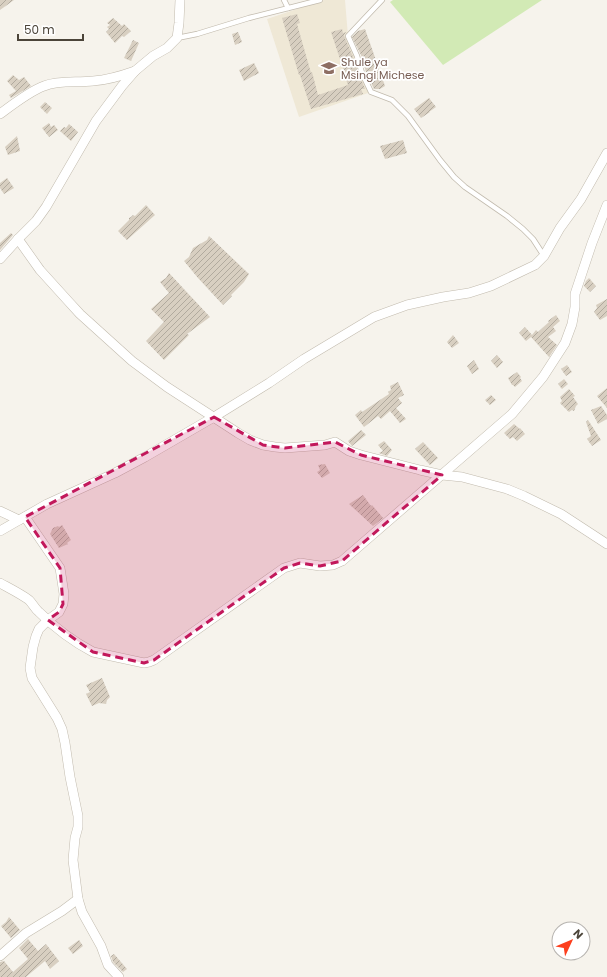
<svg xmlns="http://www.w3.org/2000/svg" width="607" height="977" font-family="Poppins,sans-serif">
<defs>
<pattern id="building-hatch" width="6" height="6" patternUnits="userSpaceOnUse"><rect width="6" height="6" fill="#d8cfc1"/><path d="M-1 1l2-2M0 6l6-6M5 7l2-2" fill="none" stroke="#b1aa9e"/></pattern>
</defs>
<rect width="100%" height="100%" fill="#f6f3ec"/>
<polygon fill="#efe8d6" points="324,0 345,0 348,36 371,92 299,117 267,19"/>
<polygon fill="#d2eab5" points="393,0 542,0 443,65 390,2"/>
<g fill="url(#building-hatch)">
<polygon points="0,0 14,0 0,10"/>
<polygon points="297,14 300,23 297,24 311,73 312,72 318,95 348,85 343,72 344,71 331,32 342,29 343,33 346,32 344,35 345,38 353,57 359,74 365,89 361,89 363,94 311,109 300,75 299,75 282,18"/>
<polygon points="113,18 122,26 124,24 131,31 124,37 122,36 115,43 106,32 109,29 107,27 110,25 107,23"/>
<polygon points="365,29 385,86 380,89 374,89 366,72 361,55 352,37 358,31"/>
<polygon points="238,32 242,42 235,45 232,34"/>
<polygon points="133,40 139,43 131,61 124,58"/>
<polygon points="254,63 259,73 244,81 239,70"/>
<polygon points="13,75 19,80 24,77 31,86 11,98 9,95 16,91 7,81"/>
<polygon points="429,98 436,107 429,112 430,112 421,118 414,109"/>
<polygon points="45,102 52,108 47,114 40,107"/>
<polygon points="49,123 51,127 54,125 58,130 49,137 42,128"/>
<polygon points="69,124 78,132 71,141 60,131 64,127 66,128"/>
<polygon points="17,136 20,151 8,155 5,147"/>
<polygon points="403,140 407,153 385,159 380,146"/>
<polygon points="7,178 14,188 4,194 0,188 0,183"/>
<polygon points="146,205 155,215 127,240 118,231 129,220 129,218 131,217 133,215 135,216"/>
<polygon points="11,233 13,235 0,250 0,243"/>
<polygon points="209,236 249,274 244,282 231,295 232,296 223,305 198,278 184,261 189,257 193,248 207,240"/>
<polygon points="169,273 210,317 187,334 189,335 164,360 146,341 164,322 151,309 169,293 160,282 166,278"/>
<polygon points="589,278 596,286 590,292 584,286 586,281"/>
<polygon points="607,299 607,316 600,320 594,312 597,308 596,305"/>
<polygon points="556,315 560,321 553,327 556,331 548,337 557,345 549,357 531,337 526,341 519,333 525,327 532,335 536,330 538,332 549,322 548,321"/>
<polygon points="453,335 459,343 452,348 447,342"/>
<polygon points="497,355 503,362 497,368 491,361"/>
<polygon points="474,360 479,369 472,374 467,366"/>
<polygon points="567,365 572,372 566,376 561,369"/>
<polygon points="517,372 521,377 520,378 522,381 515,387 513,385 512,385 508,378"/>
<polygon points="564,379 568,384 562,389 558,384"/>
<polygon points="398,382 404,395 398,398 402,403 396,408 406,419 400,423 390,411 381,419 378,416 364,427 355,415 361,410 362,412 389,394 388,392 391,390 390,386"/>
<polygon points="607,388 607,408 597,396"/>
<polygon points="569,389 575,396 573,397 578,404 576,406 574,411 572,410 569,412 560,403 562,401 560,397"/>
<polygon points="491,395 496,400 490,405 485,400"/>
<polygon points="601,406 607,415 607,419 598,424 591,410"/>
<polygon points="588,420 601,440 592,446 587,439 591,436 586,422"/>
<polygon points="514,424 520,429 520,428 525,434 517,441 513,437 510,439 504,433"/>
<polygon points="361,430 366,435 352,446 348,441"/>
<polygon points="384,441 392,450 387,456 379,453 383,451 378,445"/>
<polygon points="423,442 438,458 430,465 415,449"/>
<polygon points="325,464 330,473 322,478 317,472 320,470 318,465"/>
<polygon points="363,495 371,506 372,505 383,518 373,526 349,504"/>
<polygon points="62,525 71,540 67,543 68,544 59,548 50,534 53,528 58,526 59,527"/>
<polygon points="102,678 110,697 107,700 106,704 99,703 92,706 86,694 90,692 86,685"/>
<polygon points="9,917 20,930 11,938 1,926 6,922"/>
<polygon points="28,939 38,951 46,944 59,961 50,969 45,961 26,977 0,977 0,962 4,961 13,972 28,959 19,948"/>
<polygon points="79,940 83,946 73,954 68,948"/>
<polygon points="114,954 127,969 123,972 113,962 111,956"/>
</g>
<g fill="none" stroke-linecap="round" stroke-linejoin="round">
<defs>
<g id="service">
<polyline points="284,0 288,8"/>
<polyline points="382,0 348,36 357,56 362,73 371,92 392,100 408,116 440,160 454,177 465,187 507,216 523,229 533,239 544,256"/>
<polyline points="177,38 197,34 249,18 320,0"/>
</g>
<g id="minor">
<path d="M0,114c12,-9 30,-23 44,-28 15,-6 33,-3 49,-5 14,-1 28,-5 42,-10"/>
<polyline points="18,239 40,270 69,302 80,314 132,361 167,387 238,433 250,440 263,445 275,447 285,448 325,445 335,442 349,451 361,455 420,470 442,475 462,477 507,489 524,496 561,514 607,544"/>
<polyline points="0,259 18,239 36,221 46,207 96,121 122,86 135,71 153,56 167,48 177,38 179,23 180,0"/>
<polyline points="0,511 19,520"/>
<polyline points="25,517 60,568 64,594 63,604 59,612 48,620 39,629 36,636 33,647 30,668 32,678 57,718 62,729 65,743 70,777 78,816 78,827 75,838 73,860 78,899 82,912 101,946 108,965 119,977"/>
<polyline points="0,531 47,504 115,473 145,457 214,417 269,383 304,359 374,317 407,305 443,297 469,293 491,286 535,265 544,256 560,228 581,199 607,153"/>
<path d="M0,583c9,5 21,11 29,17 4,4 6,9 10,12 16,16 35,30 54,40l51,11 5,-1 5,-2 130,-92 16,-5 20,3 13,-1 9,-4 170,-147 31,-37 22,-34 7,-19 3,-17v-13l17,-51 15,-38"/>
<polyline points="0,956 26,933 62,911 78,899"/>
</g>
</defs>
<use href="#service" stroke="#c2bbae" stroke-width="6"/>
<use href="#minor" stroke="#c2bbae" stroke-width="10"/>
<use href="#service" stroke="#fff" stroke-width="4.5"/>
<use href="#minor" stroke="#fff" stroke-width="9"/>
</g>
<path fill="#c2185b" fill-opacity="0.2" stroke="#c2185b" stroke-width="3" stroke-dasharray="8 5" stroke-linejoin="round" d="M214,417l49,28 22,3 50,-6 26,13 81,20 -100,86 -22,5 -20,-3 -16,5 -130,92 -10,3 -51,-11 -45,-32 11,-8 4,-8 -3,-36 -35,-51z"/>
<defs>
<symbol id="school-bare" viewBox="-9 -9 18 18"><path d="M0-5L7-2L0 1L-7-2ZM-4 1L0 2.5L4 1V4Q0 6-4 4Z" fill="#8d6e63" stroke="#fff" stroke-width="2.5" paint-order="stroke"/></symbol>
</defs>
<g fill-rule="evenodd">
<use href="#school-bare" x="318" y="57" width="22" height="22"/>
</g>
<g text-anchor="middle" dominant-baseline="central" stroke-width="3.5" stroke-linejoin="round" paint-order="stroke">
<g font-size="11" fill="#785e54" stroke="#fff" text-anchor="start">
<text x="341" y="62">Shule ya<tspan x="341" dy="13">Msingi Michese</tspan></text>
</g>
</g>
<g transform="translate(571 941) rotate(46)"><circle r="19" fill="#ffffff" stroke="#b7b4b0"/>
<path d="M0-3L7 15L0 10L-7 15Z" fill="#fc3f1d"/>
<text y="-6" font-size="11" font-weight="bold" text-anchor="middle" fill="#4b4439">N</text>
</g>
<path d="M18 34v6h65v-6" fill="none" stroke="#4b4439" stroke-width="2"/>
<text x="24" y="34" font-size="12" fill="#4b4439" stroke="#ffffff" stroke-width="3" paint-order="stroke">50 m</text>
</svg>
